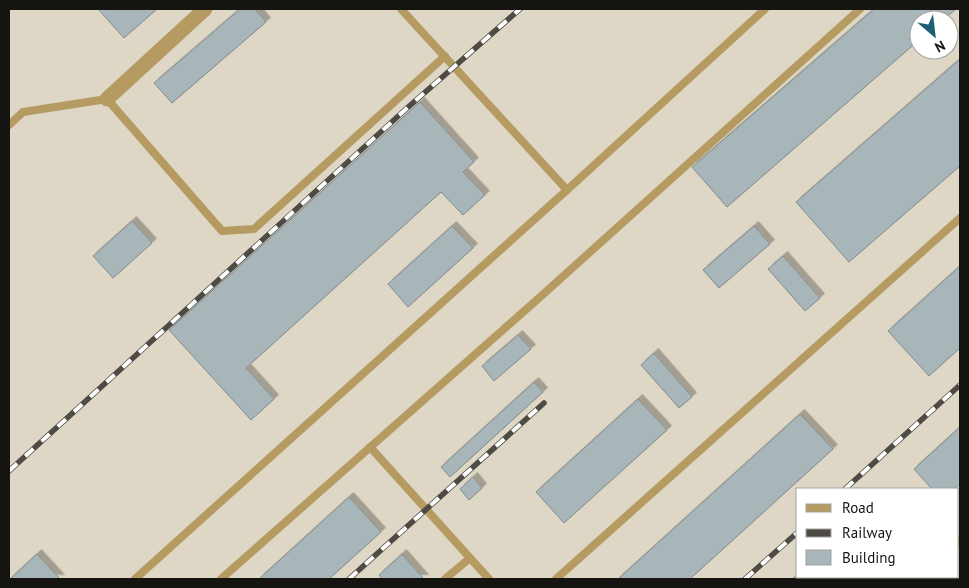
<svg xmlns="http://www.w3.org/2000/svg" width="969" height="588" font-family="'PT Sans',sans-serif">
<defs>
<filter id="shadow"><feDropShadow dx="4.5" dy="-4.5" stdDeviation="0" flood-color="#0004"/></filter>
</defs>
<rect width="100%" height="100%" fill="#e6e1d6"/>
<path fill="#dfd7c5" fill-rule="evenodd" d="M9,9h951v570h-951zM919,20h30v30h-30zM798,489h160v88h-160z"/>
<g fill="#a8b5b9" stroke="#808c90" filter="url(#shadow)">
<polygon points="98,9 157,9 124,38"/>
<polygon points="240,9 255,9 266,22 172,103 154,83"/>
<polygon points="874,9 956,9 943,20 919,20 919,40 727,207 692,167"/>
<polygon points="960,59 960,166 849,262 796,202"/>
<polygon points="420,102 474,162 463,172 485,195 463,215 441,192 246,368 274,399 251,420 169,330"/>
<polygon points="132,221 152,243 113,278 93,256"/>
<polygon points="452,226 473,248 408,307 388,284"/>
<polygon points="754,226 770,244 719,288 703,270"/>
<polygon points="783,256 820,298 805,311 768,269"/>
<polygon points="960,266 960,348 929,376 888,331"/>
<polygon points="518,335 531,349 494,381 482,366"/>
<polygon points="654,353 692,397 679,408 641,365"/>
<polygon points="534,382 543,392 450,477 441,467"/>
<polygon points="638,399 667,430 564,523 536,492"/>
<polygon points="800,414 833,449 690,579 618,579"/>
<polygon points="960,427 960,484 954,489 932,489 914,469"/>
<polygon points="473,477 482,488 469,500 460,489"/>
<polygon points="349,497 381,532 329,579 259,579"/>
<polygon points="37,554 60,579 10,579"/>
<polygon points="402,554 424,579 382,579 379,575"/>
<polygon points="798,574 798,577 859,577 856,579 792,579"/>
</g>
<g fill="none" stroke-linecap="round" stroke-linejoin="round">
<g stroke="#b59b61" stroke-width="8">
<polyline points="401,9 567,190"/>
<polyline points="9,125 23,112 107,99 222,231 254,229 445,56"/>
<polyline points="370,447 489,579"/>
<polyline points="958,543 960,540"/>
<polyline points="135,579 567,190 765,9"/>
<polyline points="221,579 539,298 860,9"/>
<polyline points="445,579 470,558"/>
<polyline points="556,579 960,218"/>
<polyline points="917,579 920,577"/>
</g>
<polyline stroke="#b59b61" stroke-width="15" points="107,99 205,9"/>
<defs>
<g id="rail">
<polyline points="9,471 406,109 520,9"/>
<polyline points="845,489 960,385"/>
<polyline points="349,579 544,403"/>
<polyline points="745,579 798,532"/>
</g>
</defs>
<use href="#rail" stroke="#4e4b45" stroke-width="5.5"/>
<use href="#rail" stroke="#fff" stroke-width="4" stroke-dasharray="11" stroke-linecap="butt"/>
</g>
<rect width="969" height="588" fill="none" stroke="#161410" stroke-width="20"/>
<rect x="796" y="488" width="162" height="90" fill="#ffffff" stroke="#a2a19f"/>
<rect x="806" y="504" width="25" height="8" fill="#b59b61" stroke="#a2a19f"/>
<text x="842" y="513" font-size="15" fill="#161410">Road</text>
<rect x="806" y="529" width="25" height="8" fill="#4e4b45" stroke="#a2a19f"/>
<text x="842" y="538" font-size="15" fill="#161410">Railway</text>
<rect x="806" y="550" width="25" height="15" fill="#a8b5b9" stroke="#a2a19f"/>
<text x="842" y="563" font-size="15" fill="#161410">Building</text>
<g transform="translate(934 35) rotate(152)"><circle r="24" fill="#ffffff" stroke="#a2a19f"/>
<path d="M0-4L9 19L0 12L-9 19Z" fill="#1b6072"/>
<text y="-8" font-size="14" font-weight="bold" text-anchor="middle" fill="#161410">N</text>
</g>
</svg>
